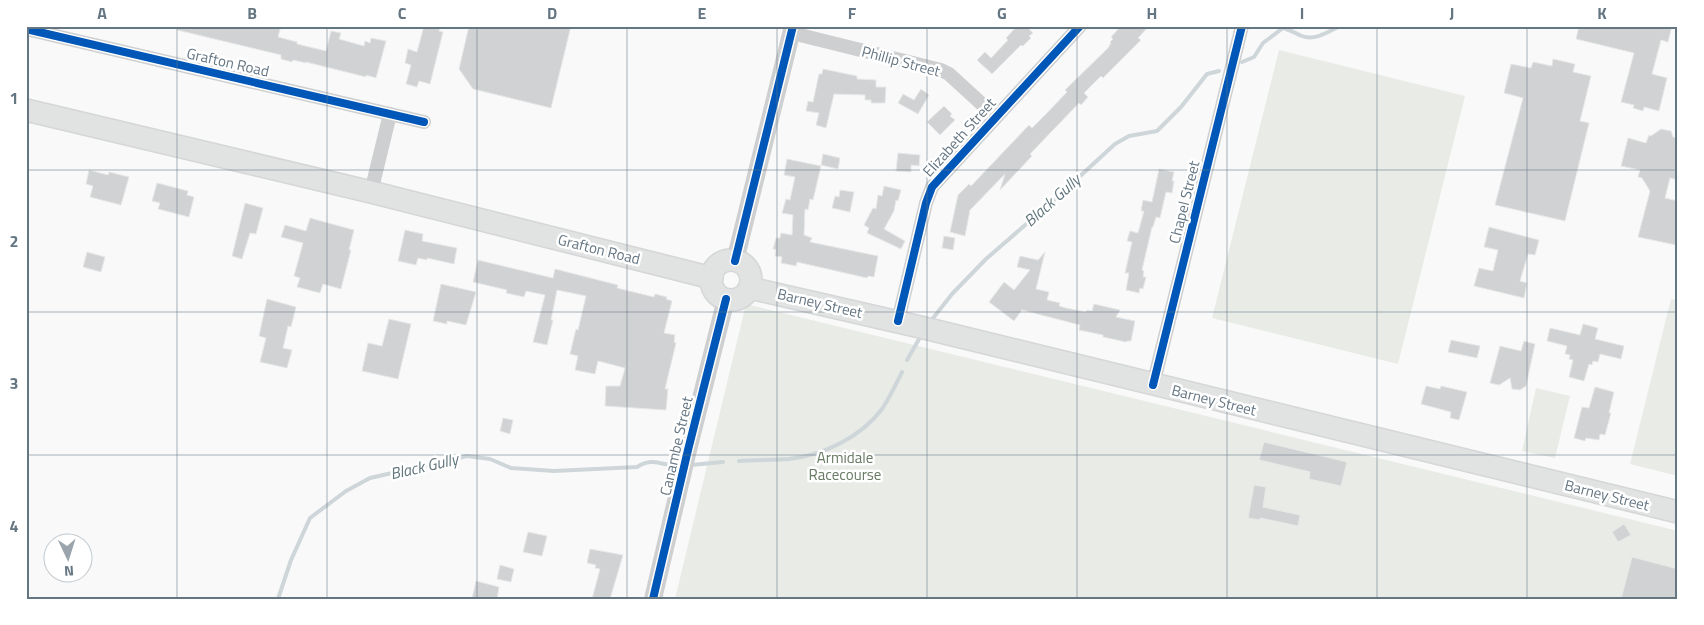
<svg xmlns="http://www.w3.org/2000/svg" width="1704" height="625" font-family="'Titillium Web',sans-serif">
<rect width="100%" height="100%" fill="#f9f9f9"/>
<g fill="#e8ebe6">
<polygon points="1279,50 1465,96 1398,364 1212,318"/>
<polygon points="1671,299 1678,300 1678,476 1630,464"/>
<polygon points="746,304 1678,531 1678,599 675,599"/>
<polygon points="1536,388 1570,396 1555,458 1522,451"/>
</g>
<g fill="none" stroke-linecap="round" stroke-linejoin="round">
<g stroke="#ced6d9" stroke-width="4">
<path d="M1242,62l12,-5 9,-14 20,-15c7,2 12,5 19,8 13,5 26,-4 38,-10"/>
<polyline points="930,322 952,294 986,259 1054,200 1115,144 1129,136 1157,131 1181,107 1207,74 1219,71"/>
<polyline points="907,360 922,334"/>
<path d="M739,461c17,-1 33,-1 50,-2 35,-4 72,-22 93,-50 8,-12 14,-25 20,-37"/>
<polyline points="691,465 723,462"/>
<path d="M278,599l13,-39 19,-42 36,-27 24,-13 97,-22 23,3 21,9 43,3 83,-4c18,-11 24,0 42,-2"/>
</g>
</g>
<g fill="#d0d2d3" stroke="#e8e8e8">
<polygon points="177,26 281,26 278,37 297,42 297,44 326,51 331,31 341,33 339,39 364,46 365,41 370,43 371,38 386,41 376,78 366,75 366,77 306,62 306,63 293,60 292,62 281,59 281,55 177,30"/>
<polygon points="424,26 440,26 439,31 443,32 430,84 419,81 417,87 406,84 411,65 405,63 408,49 417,52"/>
<polygon points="469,26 571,26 551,108 473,89 459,69"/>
<polygon points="1017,26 1026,26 1033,33 1029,36 1031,38 1023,46 1021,45 992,74 977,60 985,52 991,58 1008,40 1006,38"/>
<polygon points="1121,26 1149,26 1138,38 1141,40 1103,78 1101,76 1084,93 1088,97 1081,105 1079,103 1030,154 1032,156 1000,190 1005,174 970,210 965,236 950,232 958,195 969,184 971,186 1029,125 1032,128 1046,114 1067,92 1065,90 1108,48 1111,43 1110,42 1113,39 1111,37"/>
<polygon points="1579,26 1672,26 1668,42 1661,40 1652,74 1667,78 1659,111 1644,107 1643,111 1633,108 1634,105 1621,102 1634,53 1576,39"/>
<polygon points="1553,59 1575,64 1573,72 1591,76 1580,121 1589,123 1565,221 1495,205 1523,98 1504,93 1511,64 1531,68 1533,62 1552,66"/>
<polygon points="823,69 857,76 857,79 876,80 876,87 886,87 885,103 871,103 871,100 865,100 865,95 834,94 826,128 816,125 819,113 806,111 808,101 813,102 819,74 822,74"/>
<polygon points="921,89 929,95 918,114 898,103 903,94 914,100"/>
<polygon points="944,106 952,114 950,116 955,120 940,135 927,122"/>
<polygon points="1661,129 1671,131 1673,137 1678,138 1678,180 1670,178 1665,198 1678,201 1678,236 1676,245 1638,237 1650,191 1642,178 1638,177 1640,170 1621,166 1628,138 1646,143 1649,135 1651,136"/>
<polygon points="898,153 920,155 919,166 911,165 911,172 896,171"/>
<polygon points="823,154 840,158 838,169 821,165"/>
<polygon points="787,159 821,166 813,200 810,199 808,210 805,209 804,235 812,238 810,242 878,256 874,277 868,276 867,278 797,262 796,266 781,263 782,257 775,256 776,250 773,249 776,238 780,238 781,233 792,235 793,215 782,213 786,199 790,200 795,177 784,175"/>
<polygon points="1159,169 1174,172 1172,181 1174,181 1172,193 1166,192 1160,218 1156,217 1153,227 1152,227 1142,270 1144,271 1143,277 1146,277 1143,289 1140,288 1139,293 1126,290 1129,273 1125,273 1132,242 1127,241 1130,231 1138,233 1144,211 1141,211 1143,200 1152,202"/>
<polygon points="89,170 108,175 109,172 129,177 121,205 90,197 93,186 86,184"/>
<polygon points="157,183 188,191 187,195 194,197 189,217 158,209 160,203 152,201"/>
<polygon points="884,186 901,190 898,201 896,200 894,211 884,229 905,241 901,249 867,233 869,228 864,225 873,208 876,209 878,195 882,196"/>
<polygon points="840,190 854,192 850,212 832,208 835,196 839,197"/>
<polygon points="245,203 263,208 256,234 250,233 242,259 232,256"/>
<polygon points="310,218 354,230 349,250 351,250 341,289 323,284 320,293 297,287 300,278 294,276 303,243 281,237 285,225 306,231"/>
<polygon points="1489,227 1539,240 1535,255 1528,254 1520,281 1527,283 1524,298 1474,286 1479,268 1493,271 1498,250 1484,247"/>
<polygon points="405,230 423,234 422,241 457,248 454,264 427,258 427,260 418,258 416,265 398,261"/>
<polygon points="944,236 955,238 953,250 942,248"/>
<polygon points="87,252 105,257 101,272 83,267"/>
<polygon points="1045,252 1036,289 1049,292 1047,300 1060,303 1059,306 1066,308 1086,312 1087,310 1092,311 1094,304 1120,310 1116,317 1135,321 1131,341 1127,341 1126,342 1103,337 1103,335 1079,330 1080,325 1022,310 1014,321 989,302 1004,282 1014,290 1030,270 1017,267 1020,256 1038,260"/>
<polygon points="478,260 553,278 555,269 618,285 617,288 654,297 655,294 667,297 666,299 672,301 664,333 675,335 674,342 676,343 665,389 668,389 666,410 605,406 606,386 620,386 625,368 598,361 595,374 575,370 578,356 570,354 576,329 578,330 586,296 557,290 551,320 553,320 547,345 533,342 545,295 526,291 524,297 506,293 507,290 473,282"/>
<polygon points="441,284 476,292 466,325 447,321 447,324 433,321"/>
<polygon points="267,299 296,307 291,327 288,326 283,348 292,350 287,368 260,362 266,338 259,336"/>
<polygon points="389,319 411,324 398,379 362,371 368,343 382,346"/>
<polygon points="1583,324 1598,328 1595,339 1624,346 1621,359 1600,354 1598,362 1593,361 1592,365 1589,364 1584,381 1569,377 1573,360 1569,359 1570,355 1565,354 1567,346 1547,341 1550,328 1580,335"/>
<polygon points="1451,340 1480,346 1477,358 1448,352"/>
<polygon points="1524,341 1535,344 1526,386 1520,390 1512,389 1510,378 1499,385 1490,383 1500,346 1521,351"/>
<polygon points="1426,386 1440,389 1441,386 1467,392 1459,420 1450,418 1451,412 1421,404"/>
<polygon points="1595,387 1614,392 1609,413 1611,413 1605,435 1600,434 1599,440 1586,438 1585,441 1574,438 1582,407 1589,408"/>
<polygon points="503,418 513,420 510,434 500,431"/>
<polygon points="1264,442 1347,462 1341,486 1309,479 1310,472 1259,460"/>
<polygon points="1254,485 1266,487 1263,507 1300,515 1298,526 1260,518 1260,520 1248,518"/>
<polygon points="1624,524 1631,535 1618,542 1612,532"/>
<polygon points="528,532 547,536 542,556 523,552"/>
<polygon points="590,549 623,555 610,599 592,599 600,569 595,568 596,565 587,563"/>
<polygon points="1632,557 1678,569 1678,599 1621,599"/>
<polygon points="500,565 514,569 511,582 497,579"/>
<polygon points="476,581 499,587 497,599 472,599"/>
</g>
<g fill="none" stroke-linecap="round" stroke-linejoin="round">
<defs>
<g id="primary">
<polyline points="26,110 371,192 712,278"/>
<circle cx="731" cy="280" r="20"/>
<polyline points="750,288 920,327 1678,512"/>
</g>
</defs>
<use href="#primary" stroke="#d5d6d7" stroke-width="24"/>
<g stroke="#cecfd0" stroke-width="14">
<polyline points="26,29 424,122"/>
<polyline points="792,33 941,70 949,74 996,117"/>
<polyline points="371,192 390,114"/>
<polyline points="898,321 926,203 932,187 1080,26"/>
<polyline points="1153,385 1242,26"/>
</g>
<g stroke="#cecfd0" stroke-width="18">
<polyline points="735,261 793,26"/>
<polyline points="653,599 688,450 726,299"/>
</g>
<use href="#primary" stroke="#e1e2e2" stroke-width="21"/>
<defs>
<g id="cycleway">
<polyline points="26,29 424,122"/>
<polyline points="735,261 793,26"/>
<polyline points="898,321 926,203 932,187 1080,26"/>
<polyline points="1153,385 1242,26"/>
<polyline points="653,599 688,450 726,299"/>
</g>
</defs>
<use href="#cycleway" stroke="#fff" stroke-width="11"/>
<use href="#cycleway" stroke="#0057b8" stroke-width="8"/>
</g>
<path fill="none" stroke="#657683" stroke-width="1" stroke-opacity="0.55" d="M177,26v573M327,26v573M477,26v573M627,26v573M777,26v573M927,26v573M1077,26v573M1227,26v573M1377,26v573M1527,26v573M26,170h1652M26,312h1652M26,455h1652"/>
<g text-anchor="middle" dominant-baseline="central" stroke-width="5" stroke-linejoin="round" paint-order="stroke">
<g font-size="15" fill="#657683" stroke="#fff">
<text transform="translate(901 61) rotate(15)">Phillip Street</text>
<text transform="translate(228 62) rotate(13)">Grafton Road</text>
<text transform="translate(959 137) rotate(-48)">Elizabeth Street</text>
<text transform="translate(1184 202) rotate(-76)">Chapel Street</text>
<text transform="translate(599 249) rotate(14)">Grafton Road</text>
<text transform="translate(820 303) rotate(13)">Barney Street</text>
<text transform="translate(1214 400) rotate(14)">Barney Street</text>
<text transform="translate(676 446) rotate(-77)">Canambe Street</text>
<text transform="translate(1607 495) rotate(14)">Barney Street</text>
</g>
<g font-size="15" fill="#687a64" stroke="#fff">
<text x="845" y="457">Armidale<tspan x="845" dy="17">Racecourse</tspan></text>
</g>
<g font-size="16" font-style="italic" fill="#60757c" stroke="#fff">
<text transform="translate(1052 200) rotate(-42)">Black Gully</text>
<text transform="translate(424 466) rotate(-13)">Black Gully</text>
</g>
</g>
<rect width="1704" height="625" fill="none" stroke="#ffffff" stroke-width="55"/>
<g transform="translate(68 558) rotate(176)"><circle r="24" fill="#ffffff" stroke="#c1c8cd"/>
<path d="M0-4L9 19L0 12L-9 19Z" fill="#99a4ac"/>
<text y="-8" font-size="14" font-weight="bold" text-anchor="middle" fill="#657683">N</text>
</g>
<rect x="28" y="28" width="1648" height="570" fill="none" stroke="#657683" stroke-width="2"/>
<g font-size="16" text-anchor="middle" font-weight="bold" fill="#657683">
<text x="102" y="19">A</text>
<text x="252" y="19">B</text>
<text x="402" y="19">C</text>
<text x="552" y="19">D</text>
<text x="702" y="19">E</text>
<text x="852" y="19">F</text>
<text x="1002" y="19">G</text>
<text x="1152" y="19">H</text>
<text x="1302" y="19">I</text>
<text x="1452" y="19">J</text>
<text x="1602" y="19">K</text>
<text x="14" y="104">1</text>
<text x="14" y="247">2</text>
<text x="14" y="389">3</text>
<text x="14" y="532">4</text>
</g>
</svg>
